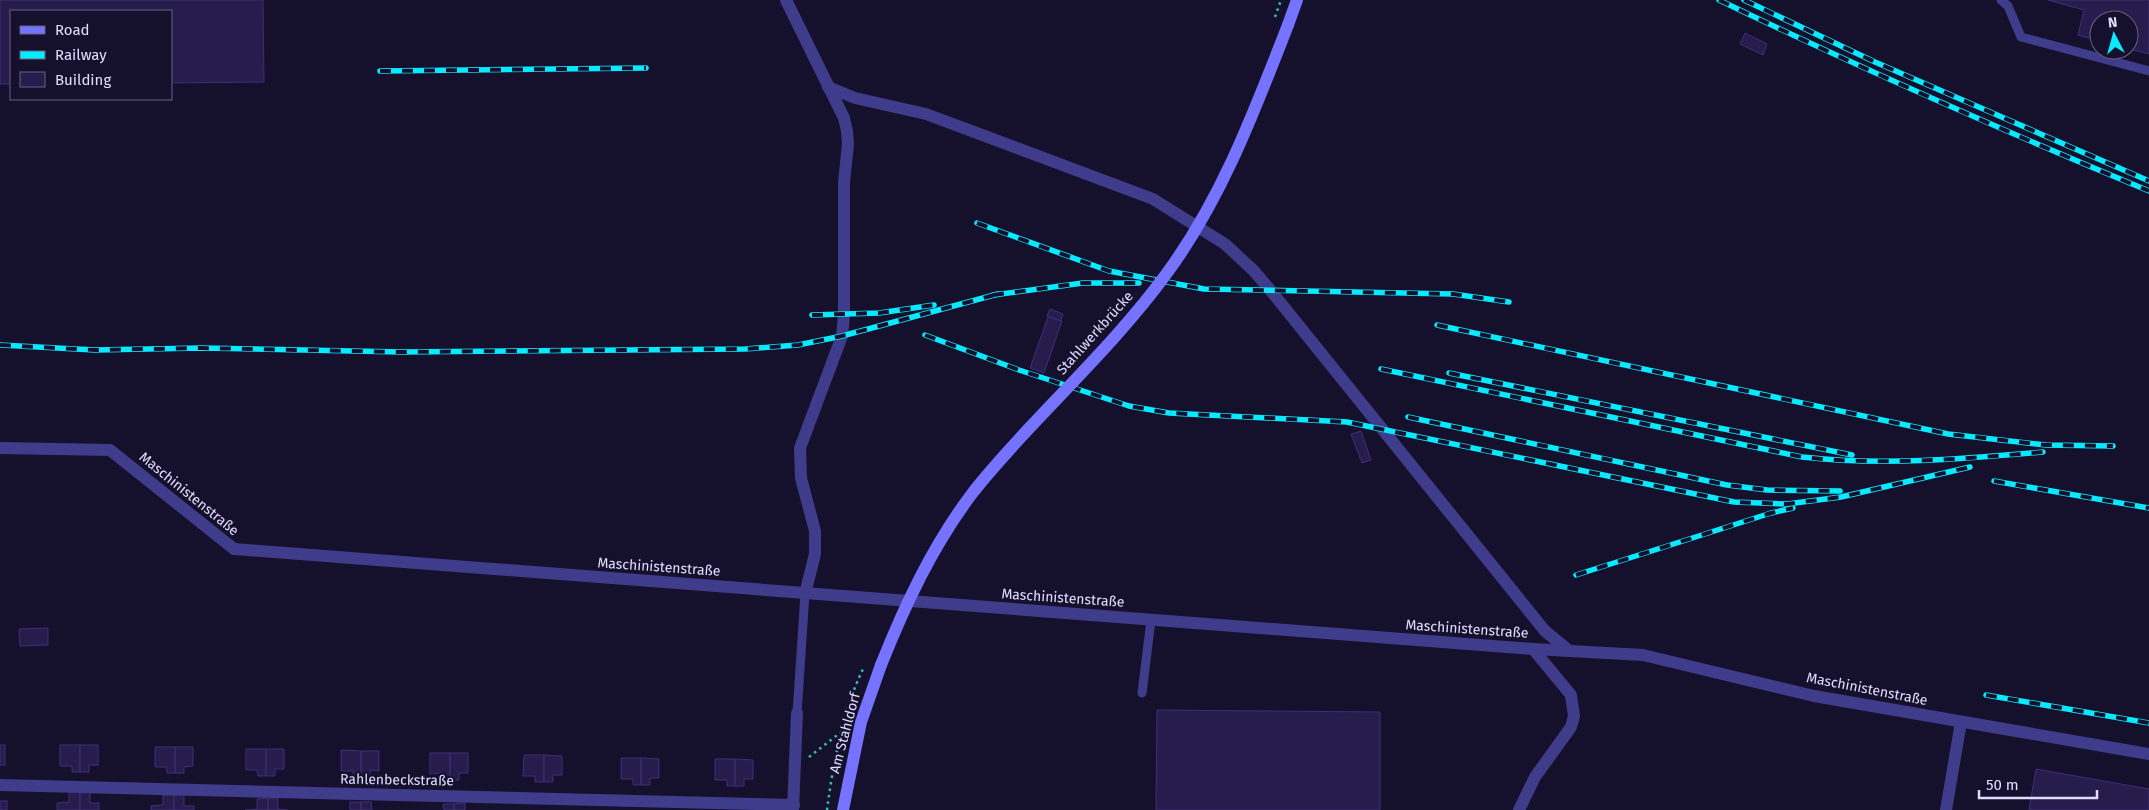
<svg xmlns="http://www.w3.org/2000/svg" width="2149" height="810" font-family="'Fira Sans',sans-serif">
<rect width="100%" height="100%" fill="#15112c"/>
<g fill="#261d4d" stroke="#3d2f79">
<polygon points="0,0 263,0 264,82 171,83 171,11 11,11 11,84 0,84"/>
<polygon points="2048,0 2149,0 2149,54 2129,49 2129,20 2099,20 2099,41 2078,35 2084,10"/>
<polygon points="1745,33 1767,44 1763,55 1740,44"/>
<polygon points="1050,309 1063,314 1061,321 1047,316"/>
<polygon points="1048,317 1062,321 1044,373 1030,368"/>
<polygon points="1361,431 1371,460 1362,463 1351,434"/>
<polygon points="48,628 48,645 20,646 19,629"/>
<polygon points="1157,710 1380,712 1380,810 1156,810"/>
<rect x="0" y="745" width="5" height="20"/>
<polygon points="60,745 80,745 80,772 72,772 72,766 60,766"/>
<polygon points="80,745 98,745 98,765 89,765 89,772 80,772"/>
<polygon points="155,747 175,747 175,773 167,773 167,767 155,767"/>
<polygon points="175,747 193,747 193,766 184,767 184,773 175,773"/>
<polygon points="246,749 266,749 266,776 258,776 257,770 246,770"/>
<polygon points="266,749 284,749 284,769 275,769 275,776 266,776"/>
<polygon points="341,750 361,751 361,777 353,777 353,771 341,771"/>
<polygon points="361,751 379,751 379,771 370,770 370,777 361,777"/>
<polygon points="430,753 450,753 450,780 442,780 442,773 430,774"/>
<polygon points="450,753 468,753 468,773 459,773 459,780 450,780"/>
<polygon points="524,755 544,755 544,782 535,782 535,776 523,776"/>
<polygon points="544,755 562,756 562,775 553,775 553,782 544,782"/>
<polygon points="621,758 641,758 641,785 633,785 633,779 621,779"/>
<polygon points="641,758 659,759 659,778 650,778 650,785 641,785"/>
<polygon points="715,759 735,759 735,786 727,786 727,780 715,780"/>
<polygon points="735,759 753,760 753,779 744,779 744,786 735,786"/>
<polygon points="2036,769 2149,789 2149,810 2029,810"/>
<polygon points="69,792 80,792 80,810 57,810 57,803 69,802"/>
<polygon points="80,792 90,792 90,803 99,803 99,810 80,810"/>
<polygon points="163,795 174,795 174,810 151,810 151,806 163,805"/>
<polygon points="174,795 184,795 184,806 194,806 194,810 174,810"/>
<polygon points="268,798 278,798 278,809 288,810 268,810"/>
<polygon points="268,798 268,810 245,810 257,809 257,799"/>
<rect x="0" y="801" width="7" height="9"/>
<rect x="350" y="802" width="11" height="8"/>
<polygon points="361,802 371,802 372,810 361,810"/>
<polygon points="465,803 465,810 454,810 454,804"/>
<polygon points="443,804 454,804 454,810 444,810"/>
</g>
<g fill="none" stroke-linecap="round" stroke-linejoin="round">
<g stroke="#30bfb5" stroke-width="2.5" stroke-dasharray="2.5 4" stroke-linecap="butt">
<polyline points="809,757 840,733"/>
<path d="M827,810c6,-46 16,-100 36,-141"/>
</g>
<g stroke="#3e3c8b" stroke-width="9">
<polyline points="2001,0 2008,6 2021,37 2149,71"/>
<polyline points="1142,693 1151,620"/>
<polyline points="797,713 805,594"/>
</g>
<g stroke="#3e3c8b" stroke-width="12">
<polyline points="786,0 844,118 847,131 848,144 844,182 844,315 842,336 800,448 801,478 815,531 815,554 805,594"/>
<polyline points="828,87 855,98 926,114 1153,199 1225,244 1254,271 1271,291 1545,631 1567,649"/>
<polyline points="0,448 110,450 234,549 1533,649 1643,655 1814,696 2149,754"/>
<polyline points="0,785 794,805"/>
<polyline points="793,810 797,713"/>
<polyline points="1519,810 1535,777 1571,727 1574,716 1571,695 1533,649"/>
<polyline points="1946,810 1961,722"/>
</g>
<g stroke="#7573ff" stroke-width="12">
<polyline points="1288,25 1297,0"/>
<polyline points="843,810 861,722 881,665"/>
</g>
<defs>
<g id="rail">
<path d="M1719,0c141,68 285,131 430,191"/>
<polyline points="1744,0 1875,62 2149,181"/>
<polyline points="380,71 646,68"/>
<polyline points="977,223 1109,271 1204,289 1453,294 1509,302"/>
<polyline points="993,295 1083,283 1139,283"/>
<polyline points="812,315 879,313 934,305"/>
<polyline points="1437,325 1948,434 2046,445 2113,446"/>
<polyline points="925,335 1019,370 1129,406 1169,413 1347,422 1734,502 1787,504 1841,497 1970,467"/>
<polyline points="0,345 95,350 201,348 401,352 745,349 798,345 842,336 998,294"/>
<path d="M1381,369l421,88c79,9 161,2 241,-5"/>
<polyline points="1449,373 1852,455"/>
<polyline points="1408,417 1727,485 1767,490 1840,491"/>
<polyline points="1994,481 2149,508"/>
<polyline points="1576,575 1771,513 1793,508"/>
<polyline points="1986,695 2149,723"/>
</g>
</defs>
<use href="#rail" stroke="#08eaff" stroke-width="5.5"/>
<use href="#rail" stroke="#15112c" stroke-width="4" stroke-dasharray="11" stroke-linecap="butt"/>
<polyline stroke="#30bfb5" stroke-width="2.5" stroke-dasharray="2.5 4" stroke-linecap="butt" points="1275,17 1281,0"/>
<path stroke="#7573ff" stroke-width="12" d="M881,665c24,-60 51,-118 90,-170 15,-20 33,-39 50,-58 49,-53 103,-105 146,-164 55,-75 87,-161 121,-248"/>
</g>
<g text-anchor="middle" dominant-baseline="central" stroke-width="4.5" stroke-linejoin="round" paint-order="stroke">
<g font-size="14" fill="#e0dcff" stroke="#15112c">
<text transform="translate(1095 333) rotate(-48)">Stahlwerkbrücke</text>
<text transform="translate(189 494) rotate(39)">Maschinistenstraße</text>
<text transform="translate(659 567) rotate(4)">Maschinistenstraße</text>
<text transform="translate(1063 598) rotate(4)">Maschinistenstraße</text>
<text transform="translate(1467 629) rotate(4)">Maschinistenstraße</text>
<text transform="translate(1867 689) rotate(11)">Maschinistenstraße</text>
<text transform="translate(845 733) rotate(-75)">Am Stahldorf</text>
<text transform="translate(397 780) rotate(1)">Rahlenbeckstraße</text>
</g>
</g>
<rect x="10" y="10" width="162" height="90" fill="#15112c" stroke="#666280"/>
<rect x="20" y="26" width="25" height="8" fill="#7573ff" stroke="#666280"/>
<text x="55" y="35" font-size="15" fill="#e0dcff">Road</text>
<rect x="20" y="51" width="25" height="8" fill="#08eaff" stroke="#666280"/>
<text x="55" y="60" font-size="15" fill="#e0dcff">Railway</text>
<rect x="20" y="72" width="25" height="15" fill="#261d4d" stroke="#666280"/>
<text x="55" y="85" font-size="15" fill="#e0dcff">Building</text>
<g transform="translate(2114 35) rotate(354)"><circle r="24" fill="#15112c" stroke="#666280"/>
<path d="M0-4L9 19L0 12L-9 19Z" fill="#08eaff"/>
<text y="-8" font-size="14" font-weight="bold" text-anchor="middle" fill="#e0dcff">N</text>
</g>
<path d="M1979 790v8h118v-8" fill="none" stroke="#e0dcff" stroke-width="2.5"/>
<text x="1986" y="790" font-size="15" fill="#e0dcff" stroke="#15112c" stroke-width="4" paint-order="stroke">50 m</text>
</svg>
